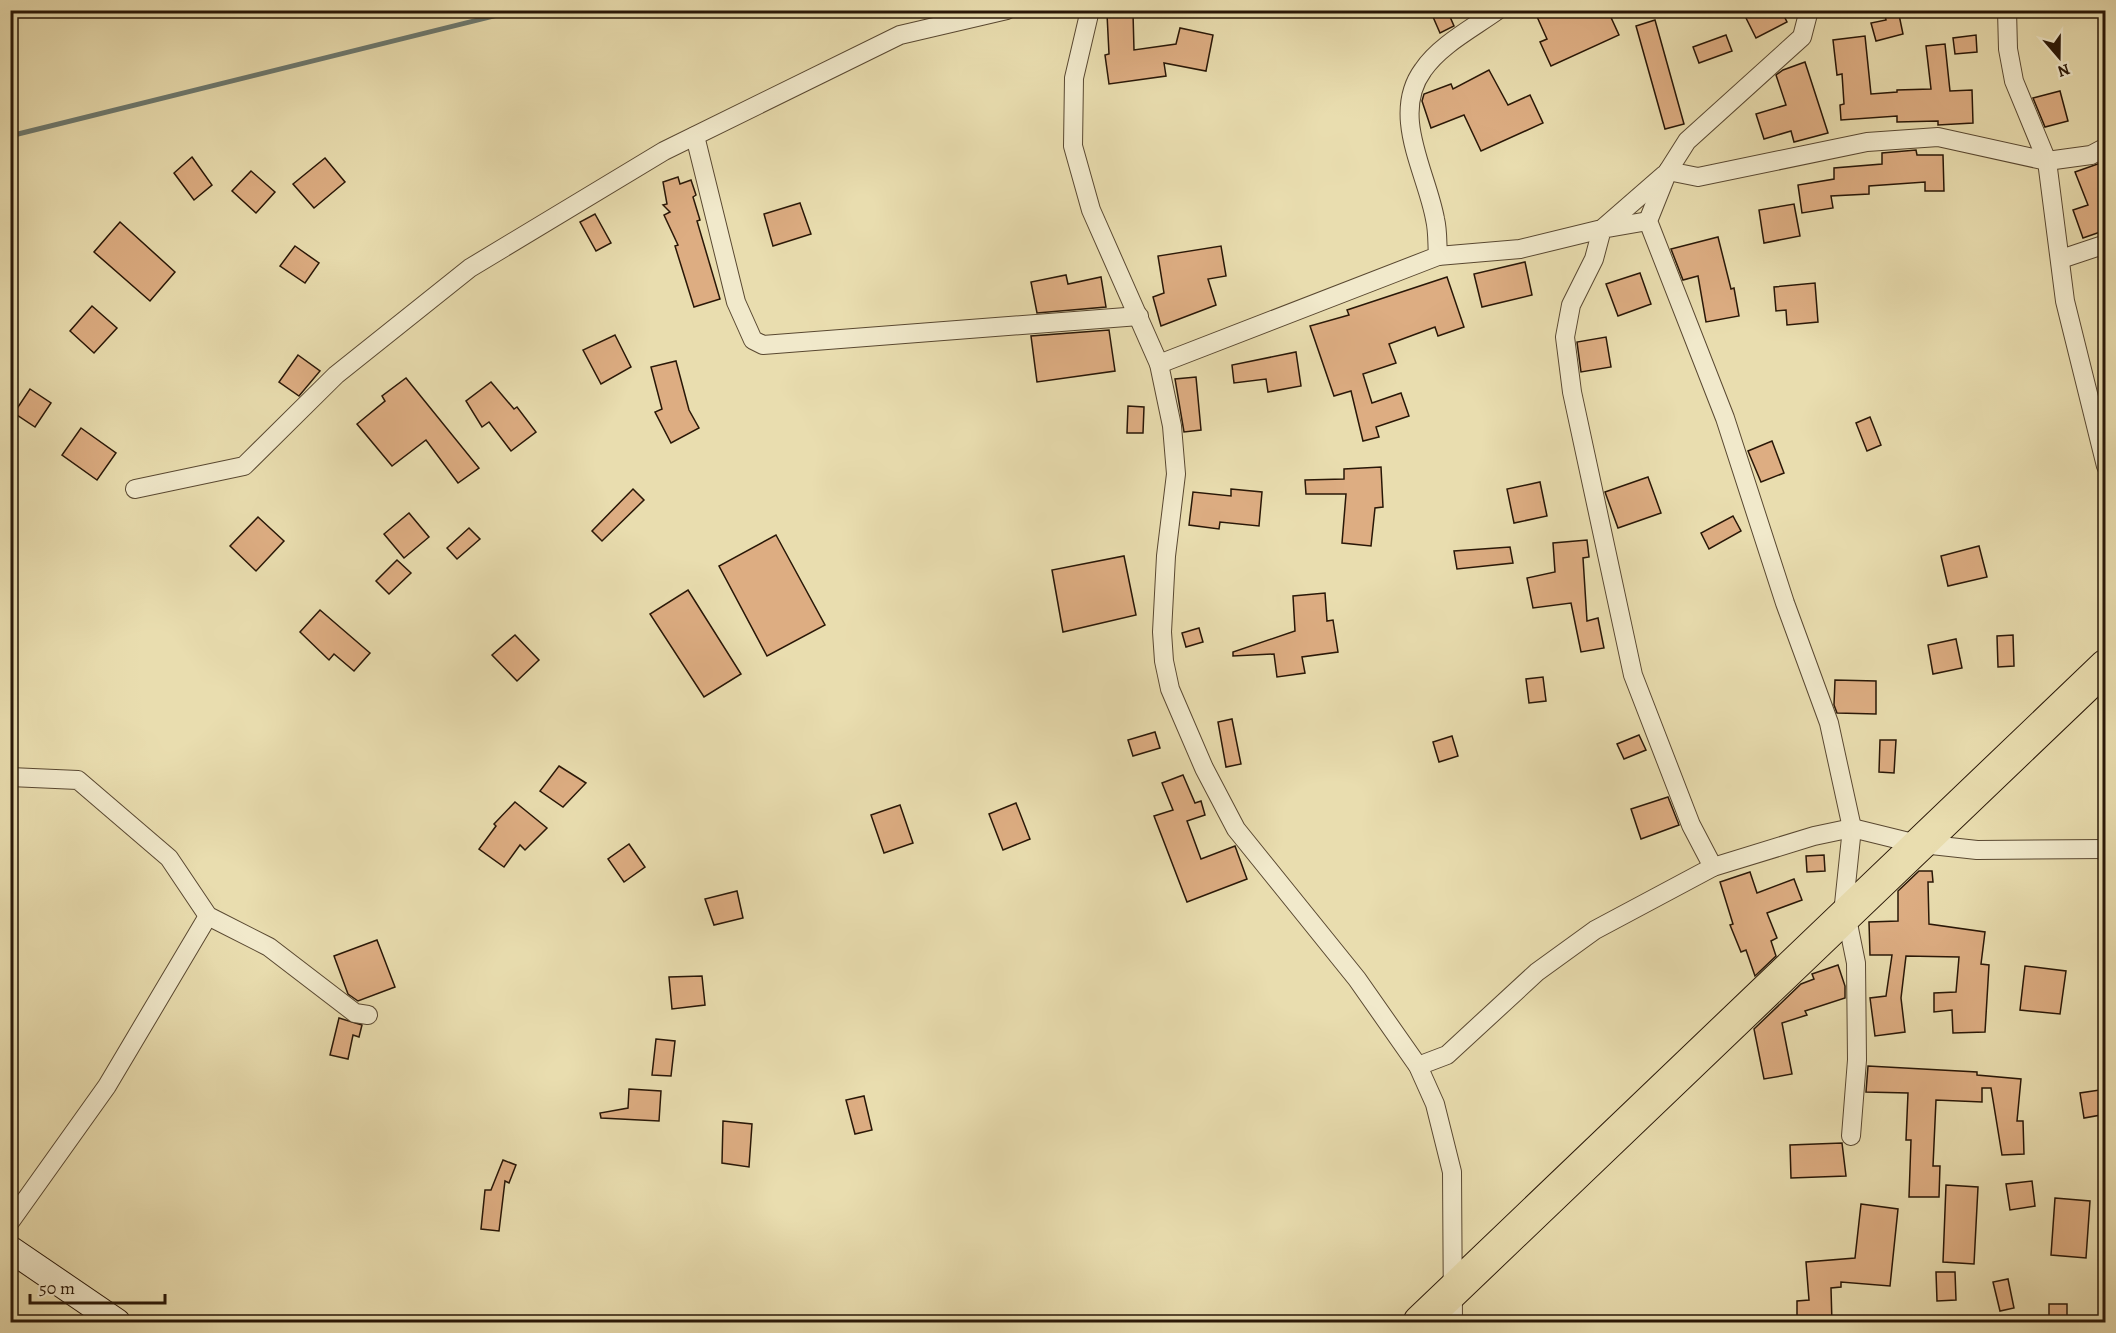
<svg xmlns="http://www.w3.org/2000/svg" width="2116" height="1333" font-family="Alegreya,serif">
<rect width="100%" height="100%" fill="#e9ddaf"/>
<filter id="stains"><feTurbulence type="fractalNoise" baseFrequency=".00333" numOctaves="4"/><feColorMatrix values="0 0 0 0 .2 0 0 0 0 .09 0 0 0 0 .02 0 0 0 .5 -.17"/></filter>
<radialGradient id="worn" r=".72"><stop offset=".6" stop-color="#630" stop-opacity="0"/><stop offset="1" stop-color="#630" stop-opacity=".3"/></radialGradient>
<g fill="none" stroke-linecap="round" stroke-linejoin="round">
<polyline stroke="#6d796f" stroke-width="5" points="10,136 518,10"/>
</g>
<g fill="#ddad82" stroke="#291707" stroke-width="1.5">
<polygon points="1430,10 1447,10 1454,26 1440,33"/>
<polygon points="1534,10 1608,11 1619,35 1551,66 1540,42 1547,39"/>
<polygon points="1742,10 1781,10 1787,22 1756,38"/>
<polygon points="1884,10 1898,10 1903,34 1876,41 1871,23 1886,20"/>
<polygon points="1133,13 1134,50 1176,44 1180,28 1213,35 1206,71 1164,63 1166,76 1109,84 1105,55 1109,54 1107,14"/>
<polygon points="1655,20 1684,124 1665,129 1636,26"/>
<polygon points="1726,35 1732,51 1699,63 1693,47"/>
<polygon points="1976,35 1977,52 1955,54 1953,38"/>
<polygon points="1865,36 1871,94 1897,92 1897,90 1931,89 1926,46 1945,44 1950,91 1972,90 1973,123 1938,125 1938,121 1897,122 1897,116 1841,120 1840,105 1844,104 1842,74 1837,75 1833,40"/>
<polygon points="1805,62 1828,133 1794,142 1791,131 1764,139 1756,114 1786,105 1776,75 1783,70"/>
<polygon points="1489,70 1508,105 1530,95 1543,123 1481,151 1464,115 1431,128 1422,101 1424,94 1451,84 1453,89"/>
<polygon points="2060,91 2068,121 2045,127 2033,98"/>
<polygon points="1916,150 1917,155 1943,155 1944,191 1925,191 1925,182 1869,186 1869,194 1831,196 1833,208 1802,213 1798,185 1834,179 1834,168 1882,164 1882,153"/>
<polygon points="192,157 212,185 194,200 174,173"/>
<polygon points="325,158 345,182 314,208 293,184"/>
<polygon points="2106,161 2106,230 2083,238 2073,210 2088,205 2075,172"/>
<polygon points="251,171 275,192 256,213 232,191"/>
<polygon points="678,177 680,184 691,180 696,195 693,197 700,220 697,221 720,299 694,307 675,246 678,245 664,215 670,212 663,205 667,204 663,182"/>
<polygon points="800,203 811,234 773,246 764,214"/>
<polygon points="1794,204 1800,236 1764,243 1759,210"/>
<polygon points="595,214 611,243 596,251 580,222"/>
<polygon points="120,222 175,272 150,301 94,252"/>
<polygon points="1718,237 1731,289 1734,288 1739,316 1706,322 1698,276 1683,280 1671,249"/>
<polygon points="295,246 319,263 305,283 280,266"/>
<polygon points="1221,246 1226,276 1208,279 1216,305 1161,326 1153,297 1164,293 1158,256"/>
<polygon points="1525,262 1532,295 1482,307 1474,274"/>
<polygon points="1640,273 1651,304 1618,316 1606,284"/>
<polygon points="1066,275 1068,284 1101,277 1106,307 1037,313 1031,282"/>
<polygon points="1447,277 1464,327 1438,336 1435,327 1389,344 1396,363 1363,374 1372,403 1401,393 1409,416 1376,427 1379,437 1363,441 1351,391 1334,396 1310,326 1349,315 1347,310"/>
<polygon points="1815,283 1818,322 1787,325 1786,310 1776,311 1774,287"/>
<polygon points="92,306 117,328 94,353 70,331"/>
<polygon points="1109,330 1115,371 1037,382 1031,336"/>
<polygon points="615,335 631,367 601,384 583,350"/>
<polygon points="1606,337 1611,367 1581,372 1577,342"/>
<polygon points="1296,352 1301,386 1268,392 1266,379 1234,383 1232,365"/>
<polygon points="298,355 320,371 299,396 279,382"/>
<polygon points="676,361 689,410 699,428 671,443 655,412 662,409 651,367"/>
<polygon points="1196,377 1201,430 1184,432 1175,379"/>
<polygon points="406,378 479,468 458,483 426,440 392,466 357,424 385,401 382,396"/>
<polygon points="491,382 514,409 517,407 536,432 511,451 489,422 482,427 466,401"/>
<polygon points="30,389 51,403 35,427 14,413"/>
<polygon points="1128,406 1144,407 1143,433 1127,433"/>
<polygon points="1870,417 1881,445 1867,451 1856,423"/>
<polygon points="81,428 116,453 97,480 62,455"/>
<polygon points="1772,441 1784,473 1761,482 1748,451"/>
<polygon points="1381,467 1383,507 1375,508 1371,546 1342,543 1346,494 1306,494 1305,480 1344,479 1344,469"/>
<polygon points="1648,477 1661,513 1618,528 1605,492"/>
<polygon points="1540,482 1547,516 1514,523 1507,489"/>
<polygon points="633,489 644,500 602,541 592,531"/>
<polygon points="1231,489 1262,492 1259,526 1220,522 1219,529 1189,525 1193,492 1231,496"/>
<polygon points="409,513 429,537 404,558 384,534"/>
<polygon points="1733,516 1741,531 1709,549 1701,533"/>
<polygon points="258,517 284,541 256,571 230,546"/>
<polygon points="469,528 480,539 457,559 447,548"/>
<polygon points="776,535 825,625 767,656 719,566"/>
<polygon points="1587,540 1589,557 1583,558 1587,621 1598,618 1604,648 1581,652 1571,603 1533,608 1527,578 1555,572 1553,543"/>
<polygon points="1979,546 1987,577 1948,586 1941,556"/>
<polygon points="1510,547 1513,563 1457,569 1454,551"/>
<polygon points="1124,556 1136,615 1063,632 1052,570"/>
<polygon points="397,560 411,573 389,594 376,581"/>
<polygon points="688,590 741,674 704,697 650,614"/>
<polygon points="1325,593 1327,621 1333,620 1338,652 1302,657 1305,673 1277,677 1274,654 1233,656 1233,652 1295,631 1293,596"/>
<polygon points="320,610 370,653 354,671 334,654 329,660 300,632"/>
<polygon points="1199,628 1203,642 1186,647 1182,633"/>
<polygon points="515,635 539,660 517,681 492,655"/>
<polygon points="2013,635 2014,666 1998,667 1997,636"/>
<polygon points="1956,639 1962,668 1933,674 1928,645"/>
<polygon points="1543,677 1546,701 1529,703 1526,679"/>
<polygon points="1835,680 1876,681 1876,714 1837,713 1834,705"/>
<polygon points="1232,719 1241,764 1226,767 1218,722"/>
<polygon points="1155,732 1160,748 1133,756 1128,740"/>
<polygon points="1639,735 1646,750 1624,759 1617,744"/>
<polygon points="1452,736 1458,756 1439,762 1433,742"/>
<polygon points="1880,740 1896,740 1894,773 1879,772"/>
<polygon points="559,766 586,783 563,807 540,791"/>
<polygon points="1183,775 1195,803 1201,801 1205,815 1187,821 1201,859 1235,846 1247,879 1187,902 1154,816 1173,810 1162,783"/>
<polygon points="1668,797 1679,825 1641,839 1631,809"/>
<polygon points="515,802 547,828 525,850 520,845 504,867 479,849 496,826 494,824"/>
<polygon points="1016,803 1030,839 1003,850 989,814"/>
<polygon points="900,805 913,843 884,853 871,815"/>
<polygon points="629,844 645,867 624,882 608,859"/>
<polygon points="1824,855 1825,871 1807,872 1806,856"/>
<polygon points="1919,871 1932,871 1933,882 1928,882 1929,924 1985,932 1981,964 1989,965 1985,1032 1953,1033 1952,1010 1934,1012 1934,993 1956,992 1959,957 1906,956 1901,998 1905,1032 1875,1036 1870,998 1886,996 1892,955 1870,955 1869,922 1898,921 1898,891"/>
<polygon points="1750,872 1757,893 1794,879 1802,900 1767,913 1777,938 1771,941 1776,956 1755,976 1746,950 1741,952 1730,925 1733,924 1720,882"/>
<polygon points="737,891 743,918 714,925 705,899"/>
<polygon points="377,940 395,987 358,1001 348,994 334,956"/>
<polygon points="1838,965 1845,986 1845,998 1805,1011 1807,1015 1782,1023 1792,1074 1764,1079 1754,1029 1801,984 1814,979 1812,974"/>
<polygon points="2025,966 2066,971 2060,1014 2020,1010"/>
<polygon points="702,976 705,1005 672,1009 669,977"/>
<polygon points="339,1018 362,1025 359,1037 353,1035 348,1059 330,1055"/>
<polygon points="656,1039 675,1041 671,1076 652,1075"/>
<polygon points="1868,1066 1977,1072 1977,1075 2021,1079 2017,1121 2023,1121 2024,1154 2002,1155 1991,1088 1982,1088 1982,1102 1936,1100 1933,1166 1940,1166 1939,1197 1909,1197 1911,1140 1906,1140 1908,1093 1866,1092"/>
<polygon points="629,1089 661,1091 659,1121 601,1118 600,1113 628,1108"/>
<polygon points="2106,1089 2106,1114 2084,1118 2080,1093"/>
<polygon points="864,1096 872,1130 855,1134 846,1100"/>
<polygon points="723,1121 752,1124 749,1167 722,1163"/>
<polygon points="1842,1143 1846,1176 1791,1178 1790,1145"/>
<polygon points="503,1160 516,1165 509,1183 505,1181 499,1231 481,1229 485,1190 491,1190"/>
<polygon points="2032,1181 2035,1206 2010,1210 2006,1184"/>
<polygon points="1946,1185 1978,1187 1974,1264 1943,1262"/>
<polygon points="2055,1198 2090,1201 2086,1258 2051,1255"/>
<polygon points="1861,1204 1898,1209 1890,1286 1841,1282 1841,1287 1831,1288 1832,1323 1797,1323 1797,1301 1809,1300 1806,1262 1855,1258"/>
<polygon points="1936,1272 1955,1272 1956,1300 1937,1301"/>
<polygon points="2008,1279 2014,1308 2000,1311 1993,1282"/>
<rect x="2049" y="1304" width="18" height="19"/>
</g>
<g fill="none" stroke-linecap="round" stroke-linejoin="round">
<defs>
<g id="street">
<polyline points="1090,10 1074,78 1073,146 1091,210 1159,364 1172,426 1176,474 1166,556 1162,632 1164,661 1170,689 1204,768 1236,829 1357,979 1418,1066 1435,1104 1452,1172 1453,1322"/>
<polyline points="1809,10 1802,37 1687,141 1668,171 1698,177 1867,142 1938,137 2047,161 2091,155 2106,147"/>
<polyline points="2007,10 2008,49 2014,81 2047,161 2065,301 2106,466"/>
<polyline points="695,136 736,302 753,340 763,345 1139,316"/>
<polyline points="1668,171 1648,221 1725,418 1785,603 1829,723 1852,828 1844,904 1856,963 1857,1060 1851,1136"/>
<polyline points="1648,221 1602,229 1594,259 1571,305 1565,337 1572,392 1633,675 1691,825 1713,867"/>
<polyline points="1438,256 1520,249 1602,229 1664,175"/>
<polyline points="2061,259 2106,244"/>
<path d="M1159,364l279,-108c-1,-12 0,-25 -3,-37 -8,-46 -45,-104 -12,-149 17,-25 50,-42 75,-60"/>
<polyline points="135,489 244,466 336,375 470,268 664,151 900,35 1007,10"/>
<polyline points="10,777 78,780 169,858 208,916 269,947 355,1013 368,1015"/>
<polyline points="1418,1066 1447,1055 1537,972 1595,930 1713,867 1814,836 1852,828 1913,843 1977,850 2106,849"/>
<polyline points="10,1222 107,1086 208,916"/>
</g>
<polyline id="secondary" points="10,1249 117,1322"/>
<polyline id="highway" points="1420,1322 2106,666"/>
</defs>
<use href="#street" stroke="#594831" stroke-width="20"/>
<use href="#secondary" stroke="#291707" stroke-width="28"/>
<use href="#highway" stroke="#291707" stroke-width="35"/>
<use href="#street" stroke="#f1e9cb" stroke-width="18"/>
<use href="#secondary" stroke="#f1e9cb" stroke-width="26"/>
<use href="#highway" stroke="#e9ddaf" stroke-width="33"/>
</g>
<rect width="2116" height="1333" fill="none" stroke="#e9ddaf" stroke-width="36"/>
<rect x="12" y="12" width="2092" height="1309" fill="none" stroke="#291707" stroke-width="3"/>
<rect x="18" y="18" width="2080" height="1297" fill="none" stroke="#291707" stroke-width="1.5"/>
<g transform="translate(2059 57) rotate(160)" stroke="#f1e9cb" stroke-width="4.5" paint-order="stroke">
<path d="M0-4.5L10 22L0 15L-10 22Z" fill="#291707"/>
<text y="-9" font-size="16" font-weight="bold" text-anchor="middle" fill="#291707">N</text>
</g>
<path d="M30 1294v9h135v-9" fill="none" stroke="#291707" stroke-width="3"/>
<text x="39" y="1294" font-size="18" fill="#291707" stroke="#f1e9cb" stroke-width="4.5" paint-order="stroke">50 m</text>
<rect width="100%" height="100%" filter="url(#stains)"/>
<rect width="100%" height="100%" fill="url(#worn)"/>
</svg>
